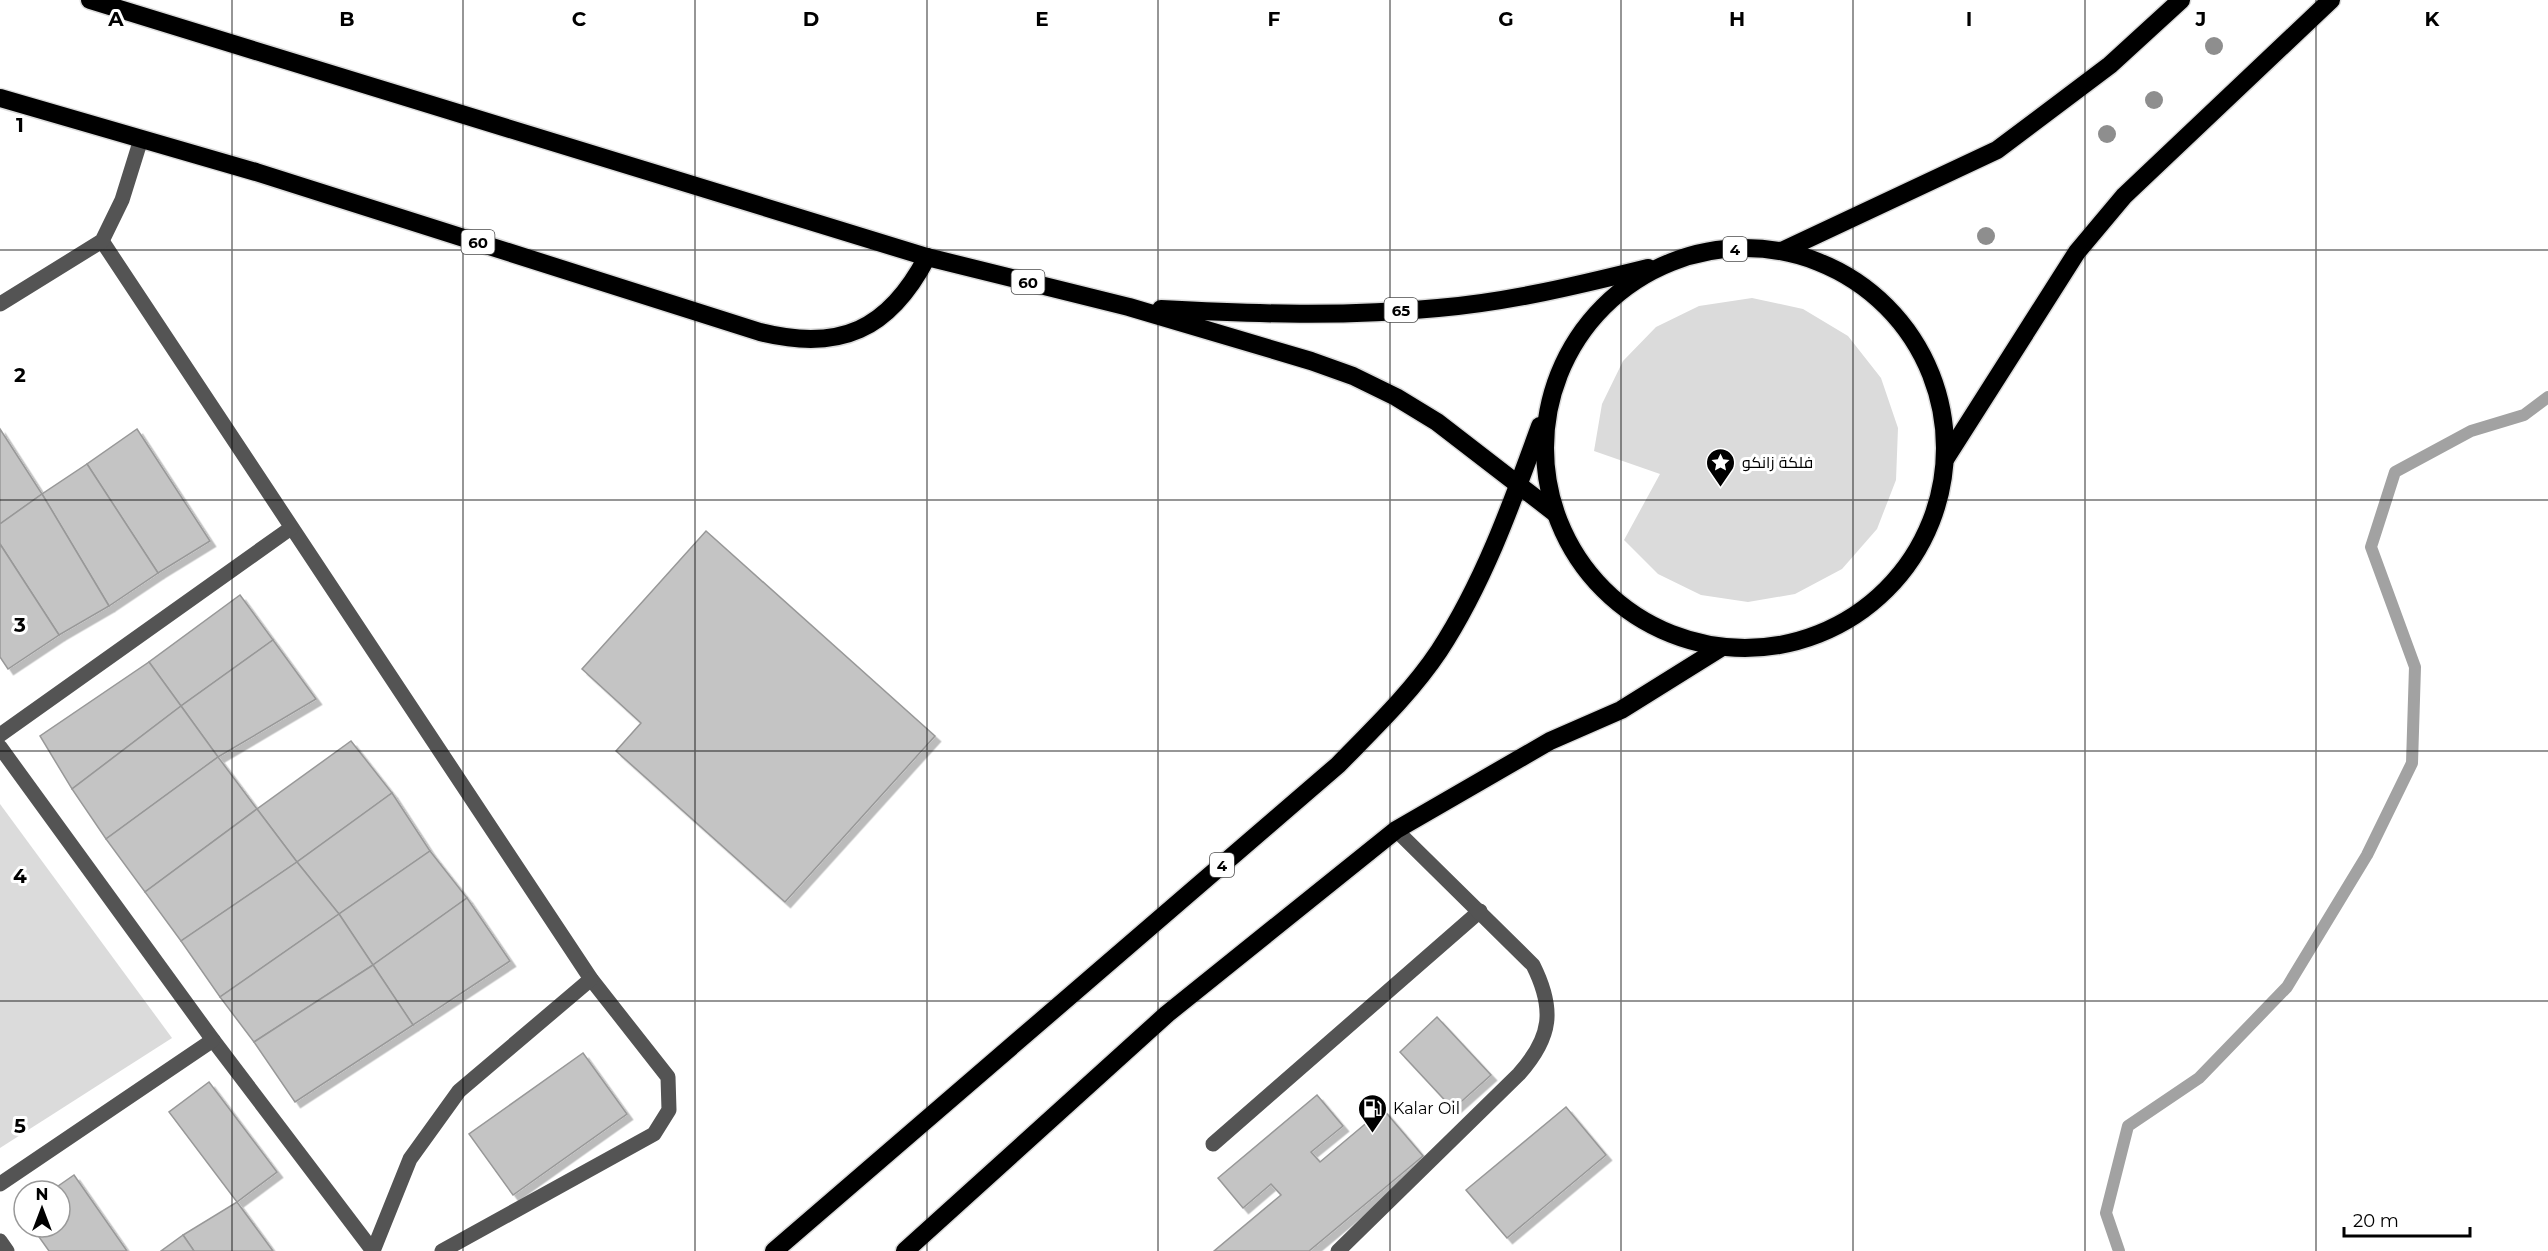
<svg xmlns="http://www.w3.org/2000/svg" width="2548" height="1251" font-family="Montserrat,Cairo,sans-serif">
<defs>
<filter id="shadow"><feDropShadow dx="5.5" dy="5.5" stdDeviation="0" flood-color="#0004"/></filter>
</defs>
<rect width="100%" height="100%" fill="#fff"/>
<g fill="#dbdbdb">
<polygon points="1752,298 1803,309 1848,336 1881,378 1898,428 1896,480 1877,529 1842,569 1795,594 1748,602 1701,595 1658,574 1624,540 1660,474 1594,451 1602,404 1623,361 1656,327 1699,306"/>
<polygon points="0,804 172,1038 0,1148"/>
</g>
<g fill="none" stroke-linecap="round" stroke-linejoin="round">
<polyline stroke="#a2a2a2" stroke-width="12" points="2119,1251 2106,1213 2128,1126 2199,1078 2287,987 2367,855 2412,763 2415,667 2371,547 2395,472 2471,431 2524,415 2548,397"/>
</g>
<g fill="#c4c4c4" stroke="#989898" stroke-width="1.5" filter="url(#shadow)">
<polygon points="0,429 42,494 0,524"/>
<polygon points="137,429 210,541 158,573 87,464"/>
<polygon points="87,464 158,573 109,606 42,494"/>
<polygon points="42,494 109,606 59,635 0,544 0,524"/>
<polygon points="706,531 935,736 785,902 616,751 641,723 582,669"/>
<polygon points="0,544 59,635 8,669 0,657"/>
<polygon points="240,595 273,640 181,706 149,662"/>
<polygon points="273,640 316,699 218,757 181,706"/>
<polygon points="149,662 181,706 72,789 40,736"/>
<polygon points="181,706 218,757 106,839 72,789"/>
<polygon points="351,741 392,793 297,862 257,809"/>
<polygon points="218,757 257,809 145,892 106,839"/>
<polygon points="392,793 430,851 339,914 297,862"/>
<polygon points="257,809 297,862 181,941 145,892"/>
<polygon points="430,851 467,898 373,965 339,914"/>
<polygon points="297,862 339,914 220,997 181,941"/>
<polygon points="467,898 510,961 413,1025 373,965"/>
<polygon points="339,914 373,965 254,1042 220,997"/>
<polygon points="373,965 413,1025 295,1102 254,1042"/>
<polygon points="1437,1017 1491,1075 1453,1109 1400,1052"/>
<polygon points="583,1053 627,1114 513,1195 469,1134"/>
<polygon points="209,1082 277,1172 237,1202 169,1112"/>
<polygon points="1317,1095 1343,1126 1311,1152 1320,1162 1383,1109 1423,1156 1309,1251 1214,1251 1281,1195 1271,1184 1243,1208 1218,1178"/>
<polygon points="1566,1107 1606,1155 1507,1238 1466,1190"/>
<polygon points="74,1175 127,1251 49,1251 32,1227 60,1227 60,1191 51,1191"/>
<polygon points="237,1202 273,1251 194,1251 183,1235"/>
<polygon points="183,1235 194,1251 161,1251"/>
</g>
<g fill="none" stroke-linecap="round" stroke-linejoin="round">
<defs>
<g id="highway">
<polyline points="90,0 927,257 1129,307 1311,361 1353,376 1396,397 1437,422 1555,513"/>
<path d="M0,98l256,74 504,160c80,20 129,-2 167,-75"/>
<circle cx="1745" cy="448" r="200"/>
<polyline points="1782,251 1997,150 2110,65 2181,0"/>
<path d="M1161,309c92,5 185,8 277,-1 71,-6 141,-23 210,-40"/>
<polyline points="1946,458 2077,252 2124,196 2331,0"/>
<path d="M774,1251l564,-486c35,-36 73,-72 101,-114 45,-69 73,-148 101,-225"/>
<polyline points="905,1251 1167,1014 1396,830 1550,741 1621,710 1722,647"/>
</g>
</defs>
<use href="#highway" stroke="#dbdbdb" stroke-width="21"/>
<g stroke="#545454" stroke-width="15">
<polyline points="102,241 591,979 668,1077 669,1110 654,1134 442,1251"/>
<polyline points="0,304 102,241 122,200 141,139"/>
<polyline points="0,735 291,528"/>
<polyline points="0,747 213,1040 373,1251"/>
<polyline points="1213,1144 1480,911"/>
<polyline points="0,1184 213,1040"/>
<polyline points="0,1241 7,1251"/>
<polyline points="373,1251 410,1159 459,1091 591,979"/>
<path d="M1338,1251l181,-177c33,-37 36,-65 14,-109l-137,-135"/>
</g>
<use href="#highway" stroke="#000" stroke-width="18"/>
</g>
<g fill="#8e8e8e">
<circle cx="2214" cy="46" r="9"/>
<circle cx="2154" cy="100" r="9"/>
<circle cx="2107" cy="134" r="9"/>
<circle cx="1986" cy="236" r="9"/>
</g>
<path fill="none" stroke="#000" stroke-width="1.5" stroke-opacity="0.55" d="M232,0v1251M463,0v1251M695,0v1251M927,0v1251M1158,0v1251M1390,0v1251M1621,0v1251M1853,0v1251M2085,0v1251M2316,0v1251M0,250h2548M0,500h2548M0,751h2548M0,1001h2548"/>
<defs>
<symbol id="sight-pin" viewBox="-11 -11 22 30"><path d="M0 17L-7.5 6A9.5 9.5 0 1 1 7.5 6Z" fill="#000" stroke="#fff"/><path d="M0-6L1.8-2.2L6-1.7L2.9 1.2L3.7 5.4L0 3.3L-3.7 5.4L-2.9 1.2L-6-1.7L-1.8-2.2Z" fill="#fff"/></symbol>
<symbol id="fuel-pin" viewBox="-11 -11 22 30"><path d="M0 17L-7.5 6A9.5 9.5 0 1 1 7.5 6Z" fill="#000" stroke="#fff"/><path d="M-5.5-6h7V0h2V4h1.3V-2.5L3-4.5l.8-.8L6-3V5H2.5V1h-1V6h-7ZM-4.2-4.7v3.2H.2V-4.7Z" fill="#fff"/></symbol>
</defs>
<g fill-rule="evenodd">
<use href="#sight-pin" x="1704" y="446" width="33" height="45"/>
<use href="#fuel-pin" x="1356" y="1092" width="33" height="45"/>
</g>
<g text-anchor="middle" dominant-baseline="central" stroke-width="6" stroke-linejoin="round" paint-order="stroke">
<g fill="#fff" stroke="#4c4c4c" stroke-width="1.5">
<rect x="461.5" y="230" width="33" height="24" rx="4.5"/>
<rect x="1723" y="237" width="24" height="24" rx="4.5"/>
<rect x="1011.5" y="270" width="33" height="24" rx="4.5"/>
<rect x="1384.5" y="298" width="33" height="24" rx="4.5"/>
<rect x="1210" y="853" width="24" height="24" rx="4.5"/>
</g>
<g font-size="15" font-weight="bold" fill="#000">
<text x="478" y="242">60</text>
<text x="1735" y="249">4</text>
<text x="1028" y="282">60</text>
<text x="1401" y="310">65</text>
<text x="1222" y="865">4</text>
</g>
<g font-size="16" fill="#000" stroke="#fff" text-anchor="start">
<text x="1742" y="462">فلكة زانكو</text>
<text x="1393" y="1108">Kalar Oil</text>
</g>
</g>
<g font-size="20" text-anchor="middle" font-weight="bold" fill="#000" stroke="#fff" stroke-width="6" stroke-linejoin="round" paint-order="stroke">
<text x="116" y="26">A</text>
<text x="347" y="26">B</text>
<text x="579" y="26">C</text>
<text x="811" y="26">D</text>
<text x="1042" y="26">E</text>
<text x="1274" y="26">F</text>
<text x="1506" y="26">G</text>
<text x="1737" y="26">H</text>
<text x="1969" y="26">I</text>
<text x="2201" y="26">J</text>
<text x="2432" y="26">K</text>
<text x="20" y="132">1</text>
<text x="20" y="382">2</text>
<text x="20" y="632">3</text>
<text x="20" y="883">4</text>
<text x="20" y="1133">5</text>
</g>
<g transform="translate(42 1209)"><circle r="28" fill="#ffffff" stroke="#999999" stroke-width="1.5"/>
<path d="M0-4.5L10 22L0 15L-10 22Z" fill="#000000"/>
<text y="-9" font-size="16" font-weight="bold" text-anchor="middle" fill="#000000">N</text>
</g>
<path d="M2344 1227v9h126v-9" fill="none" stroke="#000000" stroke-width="3"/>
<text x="2353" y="1227" font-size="18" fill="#000000" stroke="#ffffff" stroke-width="4.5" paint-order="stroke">20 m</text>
</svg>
